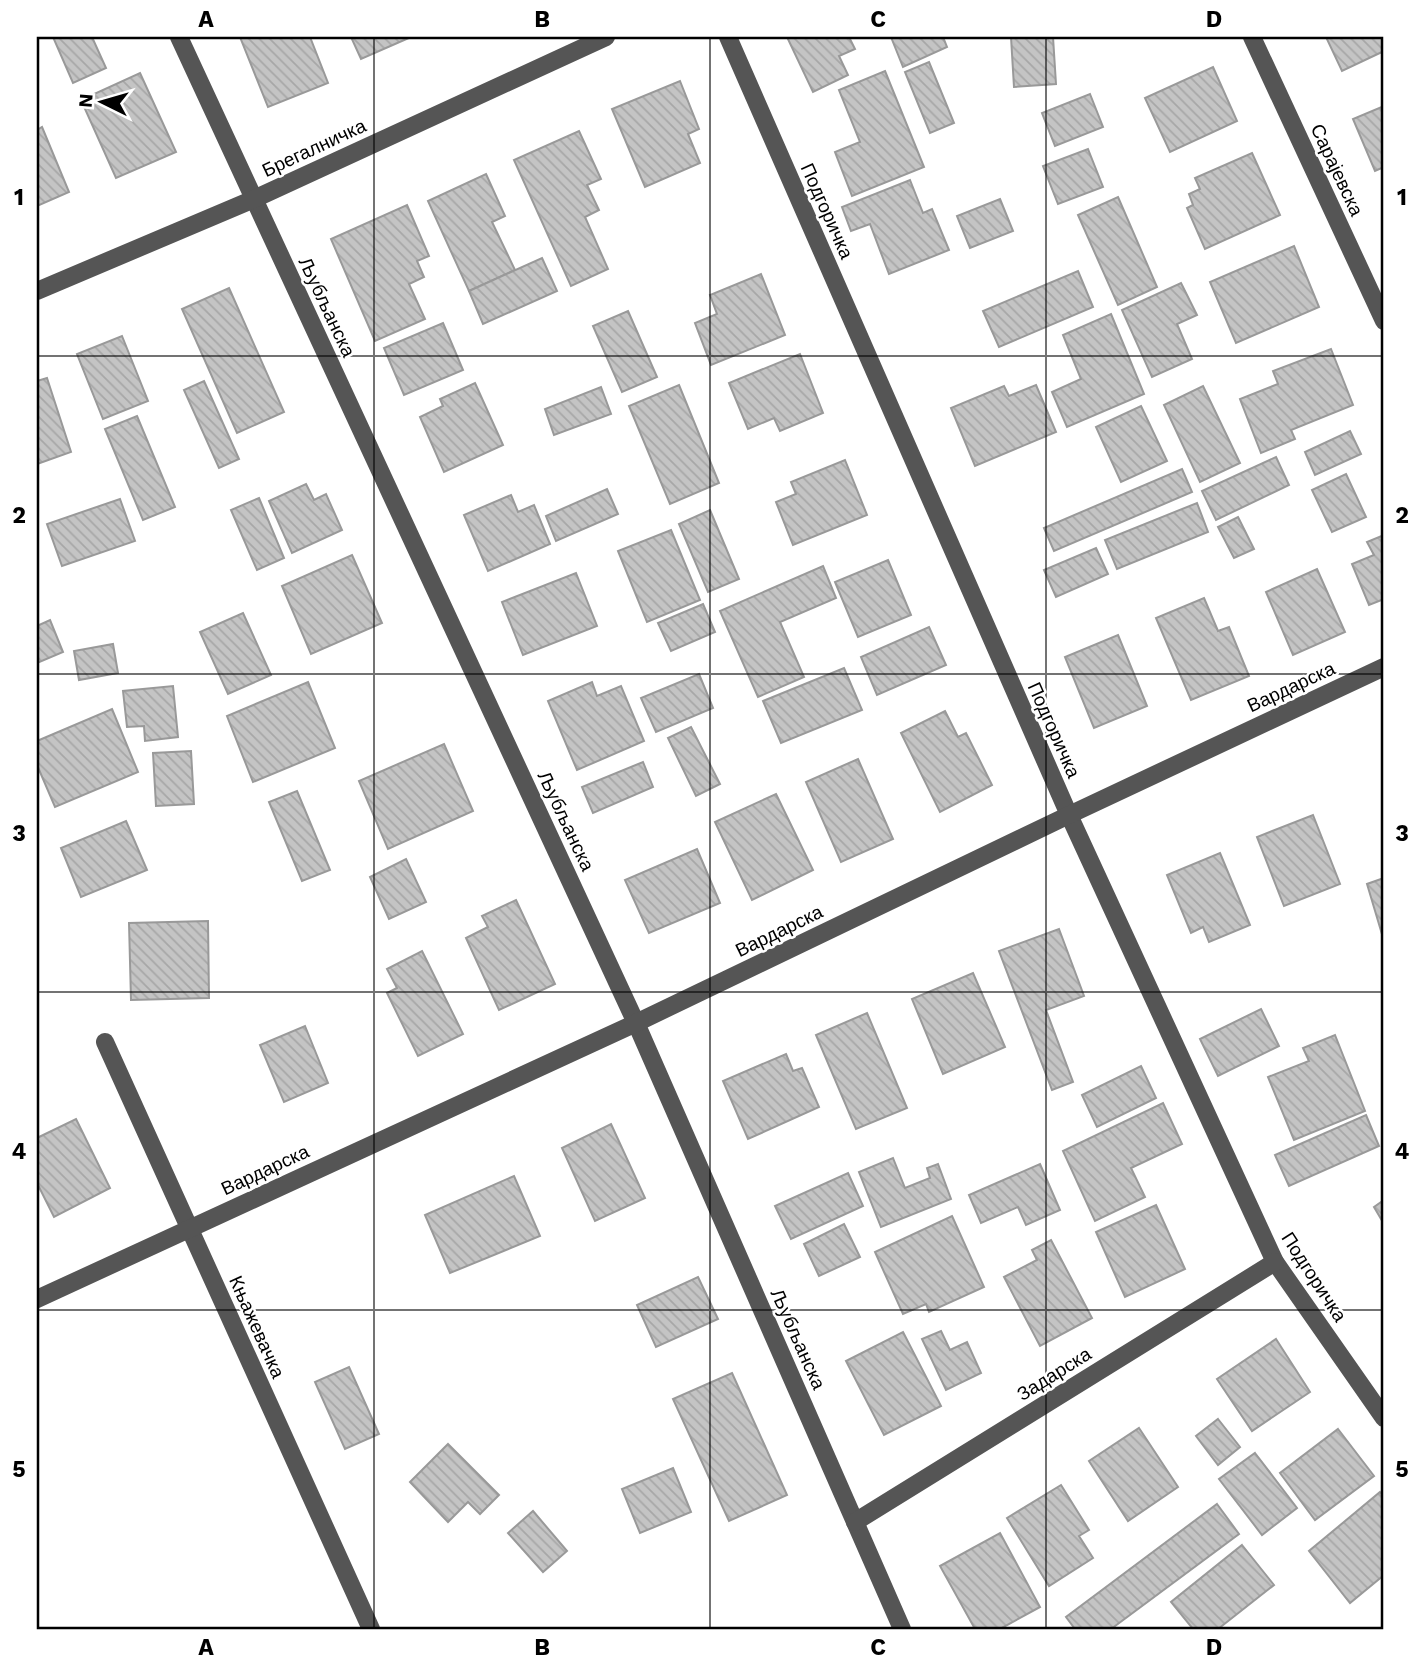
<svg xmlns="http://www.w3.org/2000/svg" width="1421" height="1666" font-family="'Work Sans',sans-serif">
<defs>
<pattern id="building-back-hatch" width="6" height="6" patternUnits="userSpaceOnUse" patternTransform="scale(1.75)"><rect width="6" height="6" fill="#c4c4c4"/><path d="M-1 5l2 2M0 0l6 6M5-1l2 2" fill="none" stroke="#a7a7a7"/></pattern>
</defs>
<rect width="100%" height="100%" fill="#fff"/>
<g fill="url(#building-back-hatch)" stroke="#999" stroke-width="2">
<polygon points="53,37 92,37 106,68 73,83"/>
<polygon points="240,37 310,37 328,83 268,107"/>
<polygon points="351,37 411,37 361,59"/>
<polygon points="787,37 849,37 855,49 839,56 848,75 813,92"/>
<polygon points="891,37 943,37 947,47 903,67"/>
<polygon points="1011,37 1053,37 1056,84 1014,87"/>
<polygon points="1326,37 1384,37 1384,51 1342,71"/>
<polygon points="929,62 954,123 930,133 905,72"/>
<polygon points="1213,67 1237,121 1170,152 1145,98"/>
<polygon points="885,71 924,167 852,196 835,152 860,142 839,90"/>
<polygon points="140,73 176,152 116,178 81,100"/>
<polygon points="680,81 699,129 688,134 700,163 645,187 612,109"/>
<polygon points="1090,94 1103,127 1055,146 1042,113"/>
<polygon points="1384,106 1384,167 1375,171 1353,119"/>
<polygon points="42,127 69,192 37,206 37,130"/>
<polygon points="579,131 601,179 587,185 599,210 585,217 608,269 571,286 514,160"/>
<polygon points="1088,149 1103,187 1058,204 1043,166"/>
<polygon points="1252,153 1280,215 1205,249 1187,208 1193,205 1189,194 1200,189 1195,178"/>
<polygon points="486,174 505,216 492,222 515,270 469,291 428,201"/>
<polygon points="910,180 923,213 932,209 949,250 889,274 870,224 851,231 842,207"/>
<polygon points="1118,197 1157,287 1118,305 1078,215"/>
<polygon points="1000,199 1013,231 970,248 957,216"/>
<polygon points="407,205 429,256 417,261 424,277 409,284 425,319 375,341 331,239"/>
<polygon points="1294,246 1319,307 1236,343 1210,282"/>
<polygon points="542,258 557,291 483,324 469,291"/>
<polygon points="1078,271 1093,307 999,347 983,311"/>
<polygon points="761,274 785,335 711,365 695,323 717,314 710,295"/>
<polygon points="1181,283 1197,315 1177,324 1192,359 1152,377 1122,310"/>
<polygon points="229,288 284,412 237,433 182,309"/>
<polygon points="628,311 657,377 622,392 593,326"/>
<polygon points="1111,314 1144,394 1067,427 1052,392 1081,379 1063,335"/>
<polygon points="443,323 463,370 404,395 384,348"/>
<polygon points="122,336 148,401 103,419 77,354"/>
<polygon points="1331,349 1353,405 1291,430 1295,439 1261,453 1240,399 1278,384 1273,371"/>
<polygon points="800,354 823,413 780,431 774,418 748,429 729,383"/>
<polygon points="47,378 71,452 37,464 37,381"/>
<polygon points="204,381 239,459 219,468 184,390"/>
<polygon points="475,383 503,445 444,472 420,417 443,406 440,399"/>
<polygon points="679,385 719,483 670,504 629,406"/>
<polygon points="1036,385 1056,432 975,466 951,408 1004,386 1009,396"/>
<polygon points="1203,386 1240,463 1200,482 1164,405"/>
<polygon points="601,387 611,414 554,435 545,409"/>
<polygon points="1141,406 1167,461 1121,482 1096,427"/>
<polygon points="137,416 175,507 143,520 105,429"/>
<polygon points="1350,431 1361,454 1315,475 1305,452"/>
<polygon points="1276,457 1289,485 1216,520 1202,491"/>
<polygon points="845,460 867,515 793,545 776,502 796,494 791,482"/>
<polygon points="1182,469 1192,492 1054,551 1044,528"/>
<polygon points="1346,474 1366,517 1332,532 1312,490"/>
<polygon points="306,484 314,500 326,494 342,530 292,553 269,501"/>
<polygon points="607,489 618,514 556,541 546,516"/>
<polygon points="511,495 518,512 534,505 550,544 488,571 464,515"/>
<polygon points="259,498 284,558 257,570 231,510"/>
<polygon points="120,499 135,541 62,566 47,524"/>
<polygon points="1197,503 1208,532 1117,569 1105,540"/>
<polygon points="710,510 739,579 708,592 679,524"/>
<polygon points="1238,517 1254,549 1234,558 1218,527"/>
<polygon points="671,530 700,600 647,622 618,551"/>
<polygon points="1384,535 1384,599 1369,605 1352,564 1374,555 1367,542"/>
<polygon points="1096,548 1108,574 1056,597 1044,570"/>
<polygon points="352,555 382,623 311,654 282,586"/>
<polygon points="888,560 911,615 858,637 835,582"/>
<polygon points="823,566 836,598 780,622 804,677 758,697 720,611"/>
<polygon points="1317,569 1345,632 1293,655 1266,592"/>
<polygon points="576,573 597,626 523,655 502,602"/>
<polygon points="1204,598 1218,631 1229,627 1249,676 1191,700 1156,618"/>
<polygon points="703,604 715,632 671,651 658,623"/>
<polygon points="243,613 271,675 228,694 200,632"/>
<polygon points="50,620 63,652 37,663 37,626"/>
<polygon points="929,627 946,665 877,695 861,657"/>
<polygon points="1118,635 1147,706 1094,728 1065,657"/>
<polygon points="113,644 118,673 79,680 74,651"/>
<polygon points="844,668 862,710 781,743 763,701"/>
<polygon points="699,674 713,708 656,732 641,698"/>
<polygon points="308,682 335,748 253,782 227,716"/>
<polygon points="592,682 597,696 621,686 644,741 577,770 548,701"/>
<polygon points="173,686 178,737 145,741 144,726 127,727 123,691"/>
<polygon points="112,709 138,772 55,807 37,765 37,741"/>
<polygon points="945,711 958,737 966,733 992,785 940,812 901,733"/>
<polygon points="691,727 720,784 696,796 668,738"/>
<polygon points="444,744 473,811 388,849 359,781"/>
<polygon points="191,751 194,804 156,806 153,753"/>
<polygon points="858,759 893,839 841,862 806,782"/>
<polygon points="643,762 653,787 593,813 582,787"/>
<polygon points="297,791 330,870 302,881 269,802"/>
<polygon points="776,794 813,870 752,900 715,822"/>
<polygon points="1313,815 1340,884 1284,906 1257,837"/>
<polygon points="126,821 147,870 81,897 61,848"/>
<polygon points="697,849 720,903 649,933 625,880"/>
<polygon points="1220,853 1250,925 1209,942 1203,927 1191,933 1167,875"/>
<polygon points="406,859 426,902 389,919 370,877"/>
<polygon points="1384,878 1384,941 1367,884"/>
<polygon points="516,900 555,984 499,1010 466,938 488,927 482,916"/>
<polygon points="208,921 209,998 131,1000 129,923"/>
<polygon points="1059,929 1084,996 1046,1010 1073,1082 1052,1090 999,951"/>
<polygon points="422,951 463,1034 418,1056 387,993 397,988 387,969"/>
<polygon points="973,973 1005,1047 943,1074 912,999"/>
<polygon points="1261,1009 1279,1046 1218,1076 1200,1039"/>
<polygon points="867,1013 907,1108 856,1129 816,1035"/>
<polygon points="305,1026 328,1083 284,1102 260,1045"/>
<polygon points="1335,1035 1365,1111 1294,1140 1268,1077 1309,1061 1303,1048"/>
<polygon points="786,1054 793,1071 802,1068 819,1107 748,1139 723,1081"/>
<polygon points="1141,1066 1156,1098 1097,1127 1082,1095"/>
<polygon points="1163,1103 1182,1144 1131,1168 1145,1197 1095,1221 1063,1151"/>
<polygon points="1366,1115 1379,1146 1289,1186 1275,1155"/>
<polygon points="76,1119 110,1188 54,1217 37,1183 37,1138"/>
<polygon points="611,1124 645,1198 595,1221 562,1148"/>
<polygon points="893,1158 905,1188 930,1178 927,1168 938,1164 951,1199 881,1227 859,1172"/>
<polygon points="1040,1164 1060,1210 1026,1225 1018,1207 981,1223 969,1195"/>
<polygon points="848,1173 863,1206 791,1239 775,1206"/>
<polygon points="514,1176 540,1236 450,1273 425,1215"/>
<polygon points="1384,1200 1384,1224 1374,1207"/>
<polygon points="1156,1205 1185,1269 1125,1297 1096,1232"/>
<polygon points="952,1216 984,1287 929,1312 926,1304 903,1314 875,1252"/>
<polygon points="844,1224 860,1257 819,1276 804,1244"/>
<polygon points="1051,1240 1092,1318 1040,1346 1004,1277 1037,1260 1032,1250"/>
<polygon points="698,1277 718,1319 656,1347 637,1305"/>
<polygon points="941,1331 950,1350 967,1342 981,1373 946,1390 922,1339"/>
<polygon points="903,1332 941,1406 884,1435 846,1361"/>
<polygon points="1276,1339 1310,1392 1252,1431 1217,1379"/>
<polygon points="349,1367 379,1434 345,1449 315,1382"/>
<polygon points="732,1373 787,1495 729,1521 673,1399"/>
<polygon points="1218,1419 1240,1447 1218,1465 1196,1436"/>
<polygon points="1139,1428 1178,1487 1128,1521 1089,1461"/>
<polygon points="1338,1429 1374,1476 1315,1520 1280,1473"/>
<polygon points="448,1444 499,1495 480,1514 468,1502 448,1522 410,1482"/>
<polygon points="1255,1453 1297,1508 1262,1535 1219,1479"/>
<polygon points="673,1468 691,1512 640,1533 622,1489"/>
<polygon points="1061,1485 1089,1530 1079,1536 1093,1558 1049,1586 1007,1518"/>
<polygon points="1380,1492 1384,1497 1384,1575 1350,1603 1309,1551"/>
<polygon points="1217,1504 1239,1534 1111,1629 1075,1629 1066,1617"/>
<polygon points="533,1511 567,1551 543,1572 508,1533"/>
<polygon points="1000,1533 1040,1607 1000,1629 975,1629 940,1566"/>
<polygon points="1242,1545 1274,1585 1218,1629 1193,1629 1171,1602"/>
</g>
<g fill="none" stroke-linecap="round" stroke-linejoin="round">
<g stroke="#555" stroke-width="18">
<polyline points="179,37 636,1023 902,1629"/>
<polyline points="728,37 1069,815 1275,1262 1384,1418"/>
<polyline points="1252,37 1384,321"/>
<polyline points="37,291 254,199 606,37"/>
<polyline points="105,1042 371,1629"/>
<polyline points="37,1299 636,1023 1069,815 1384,667"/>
<polyline points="855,1522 1275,1262"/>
</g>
</g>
<path fill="none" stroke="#000" stroke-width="2" stroke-opacity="0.55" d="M374,37v1592M710,37v1592M1046,37v1592M37,356h1347M37,674h1347M37,992h1347M37,1310h1347"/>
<g text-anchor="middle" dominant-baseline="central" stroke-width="5" stroke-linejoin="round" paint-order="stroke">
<g font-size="19" fill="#000" stroke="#fff">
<text transform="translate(314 148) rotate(-25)">Брегалничка</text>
<text transform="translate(1337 170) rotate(65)">Сарајевска</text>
<text transform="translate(827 211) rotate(66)">Подгоричка</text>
<text transform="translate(327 307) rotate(65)">Љубљанска</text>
<text transform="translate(1291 687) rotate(-25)">Вардарска</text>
<text transform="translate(1054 730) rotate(66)">Подгоричка</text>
<text transform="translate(566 821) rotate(65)">Љубљанска</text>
<text transform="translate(779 931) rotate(-26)">Вардарска</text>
<text transform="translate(265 1170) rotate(-25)">Вардарска</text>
<text transform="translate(1314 1277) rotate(57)">Подгоричка</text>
<text transform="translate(257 1327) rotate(66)">Књажевачка</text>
<text transform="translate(798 1339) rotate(66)">Љубљанска</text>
<text transform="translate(1054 1374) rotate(-32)">Задарска</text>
</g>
</g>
<rect width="1421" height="1666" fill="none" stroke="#ffffff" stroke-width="77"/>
<g transform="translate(102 102) rotate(275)" stroke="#ffffff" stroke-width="5" paint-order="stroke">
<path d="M0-5L12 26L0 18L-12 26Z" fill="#000000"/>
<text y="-10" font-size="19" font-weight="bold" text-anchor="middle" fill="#000000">N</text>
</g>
<rect x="38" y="38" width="1344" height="1590" fill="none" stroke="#000" stroke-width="2.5"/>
<g font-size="23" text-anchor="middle" font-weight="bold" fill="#000">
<text x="206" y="27">A</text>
<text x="542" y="27">B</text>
<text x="878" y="27">C</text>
<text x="1214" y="27">D</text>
<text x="19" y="205">1</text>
<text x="1402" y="205">1</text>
<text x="19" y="523">2</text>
<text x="1402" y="523">2</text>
<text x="19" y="841">3</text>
<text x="1402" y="841">3</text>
<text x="19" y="1159">4</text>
<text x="1402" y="1159">4</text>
<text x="19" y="1477">5</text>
<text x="1402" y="1477">5</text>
<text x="206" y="1655">A</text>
<text x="542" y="1655">B</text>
<text x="878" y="1655">C</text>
<text x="1214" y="1655">D</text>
</g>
</svg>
